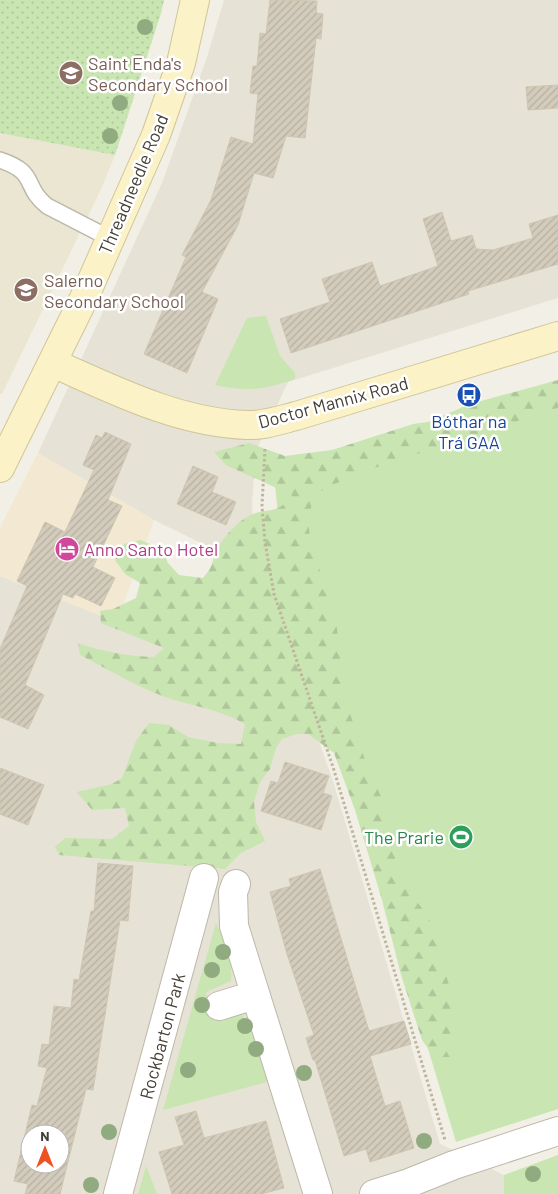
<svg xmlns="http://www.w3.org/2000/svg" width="558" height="1194" font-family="Barlow,sans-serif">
<defs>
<pattern id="forest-firs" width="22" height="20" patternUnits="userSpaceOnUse" patternTransform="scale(1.25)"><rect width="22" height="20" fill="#c9e5b1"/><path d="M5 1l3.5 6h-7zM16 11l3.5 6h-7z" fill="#aec699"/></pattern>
<pattern id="park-dots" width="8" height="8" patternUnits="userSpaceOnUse" patternTransform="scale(1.25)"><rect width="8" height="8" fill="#c9e5b1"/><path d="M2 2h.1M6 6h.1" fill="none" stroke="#aec699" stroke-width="1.8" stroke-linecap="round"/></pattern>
<pattern id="building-hatch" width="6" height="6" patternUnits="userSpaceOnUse" patternTransform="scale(1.25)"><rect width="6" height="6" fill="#d3ccbc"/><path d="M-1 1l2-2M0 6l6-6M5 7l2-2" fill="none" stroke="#b6b0a2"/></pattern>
</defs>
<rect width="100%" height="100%" fill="#f2f0e6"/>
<g fill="#e6e2d5" fill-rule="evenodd">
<polygon points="224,0 558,0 558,298 288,382 256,451 252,504 256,570 154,520 38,453 162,183 207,57"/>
<path d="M0,576l117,46 179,55 37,104 107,363 64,31v19h-504zM30,1134h30v30h-30z"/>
</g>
<polygon fill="#f3e8d2" points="38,453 154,520 117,622 0,576 0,527"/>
<polygon fill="#ebe6d1" points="0,0 164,0 161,13 115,155 102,187 2,394 0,394"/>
<g fill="#c9e5b1">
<path d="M266,316l14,40 15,17v6c-31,11 -48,13 -80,6l32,-67z"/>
<polygon points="558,382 558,1109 456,1142 283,565 274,474"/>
<path d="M216,923c9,20 17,36 15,58l-25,11 8,29c8,-1 19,-9 26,-6 14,4 23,52 27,67l-104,28z"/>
<polygon points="558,1155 558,1194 504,1194 504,1175"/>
<polygon points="146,1166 157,1194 138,1194"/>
</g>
<path fill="url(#forest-firs)" d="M558,380v28l-193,63 -35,15 -16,9 -6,26 2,16 27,91 6,63 21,66 18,42 5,34 17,52 24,31 9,27 17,60 2,54h-22l-12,-17 -21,-65 -19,-75 -27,-90 -21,-57 -26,-19h-12l-14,5 -6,9 -6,21 -10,13 -6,20 2,20 9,19 -24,12 -16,16 -166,-14 -4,-8 10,-9 47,1 17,-13 -4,-18 -33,2 -15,-18 35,-8 10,-6 14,-37 13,-18 20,2 19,12 30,6 23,1 4,-20c-27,-16 -57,-18 -85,-29 -28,-11 -54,-27 -80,-40l-2,-12c24,9 50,13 76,14l10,-9 -63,-25 -1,-12 13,-2 23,-11 4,-15 -15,-9 -10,-14 9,-16 16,-4 22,9 6,14 11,12 24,3c12,-14 7,-13 14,-28 4,-10 19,-26 28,-32 21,-13 31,0 47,-23l-66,-30 -12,-13 35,-9 36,13 47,-6 81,-26 15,-2 42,-18z"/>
<polygon fill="url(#park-dots)" points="0,0 164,0 161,13 115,155 0,133"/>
<g fill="url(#building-hatch)" stroke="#cec5b0" fill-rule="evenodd">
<polygon points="270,0 317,1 316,13 323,14 321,39 316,38 305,138 286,136 273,178 254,173 238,225 202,292 218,299 187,373 144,354 186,257 182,255 211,200 231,137 253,144 258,94 250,93 253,66 257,66 260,33 266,34"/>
<polygon points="558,85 558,108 528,110 526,87"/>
<polygon points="442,212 451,241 472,235 476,249 493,250 533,238 529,224 558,215 558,264 468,291 469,294 291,353 280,319 330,302 322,279 372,262 380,286 438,266 423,219"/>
<polygon points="105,432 131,444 108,500 122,506 93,567 115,578 101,606 75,594 73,598 63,594 25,685 44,695 28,729 0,717 0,649 27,586 17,581 45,522 65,532 94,470 83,465 96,435 102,438"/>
<polygon points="193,466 218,477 212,492 236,502 226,525 177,504"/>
<polygon points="285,762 329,776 323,793 332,796 321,830 261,811 271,781 278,783"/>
<polygon points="0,768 44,785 28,825 0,814"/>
<path d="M98,863l35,3 -5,55 -8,-1 -27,170 -7,-1 -26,105h-35l3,-10 -14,-3 18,-76 5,1 10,-38 -9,-2 4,-22 7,1 5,-39 17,2 3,-29 5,1 12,-69h3zM30,1134h30v30h-30z"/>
<polygon points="320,869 369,1031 404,1021 411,1044 370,1056 385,1106 400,1101 414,1148 370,1162 366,1149 344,1156 315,1060 313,1060 306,1038 314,1035 287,954 270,892 291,886 289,879"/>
<polygon points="196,1111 204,1138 266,1121 284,1188 261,1194 172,1194 159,1152 184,1145 175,1117"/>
</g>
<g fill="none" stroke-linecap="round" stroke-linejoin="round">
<defs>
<path id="lane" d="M0,160c39,13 22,26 47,46l64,33"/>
<g id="street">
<polyline points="236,884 233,892 234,926 318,1194"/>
<polyline points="219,1006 255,995"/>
<polyline points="118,1194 204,878"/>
<polyline points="374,1194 409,1183 454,1165 558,1131"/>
</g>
<g id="secondary">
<path d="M53,363c61,27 126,60 194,62 16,1 33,-5 49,-9l262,-80"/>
<polyline points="0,468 85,296 156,135 181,63 195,0"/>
</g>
</defs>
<use href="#lane" stroke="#bdb8aa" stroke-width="18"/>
<use href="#street" stroke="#bdb8aa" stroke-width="30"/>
<use href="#secondary" stroke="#d0c598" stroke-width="30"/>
<polyline stroke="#beb59c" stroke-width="3" stroke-dasharray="2.5 2.5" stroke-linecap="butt" points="265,449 262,506 265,542 274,594 333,767 445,1140"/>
<use href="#lane" stroke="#fff" stroke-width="15"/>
<use href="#street" stroke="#fff" stroke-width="28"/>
<use href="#secondary" stroke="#fbf3c7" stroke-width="28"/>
</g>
<g fill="#91ab80">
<circle cx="145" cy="27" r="8"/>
<circle cx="138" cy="62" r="8"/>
<circle cx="120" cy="103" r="8"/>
<circle cx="110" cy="136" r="8"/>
<circle cx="223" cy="952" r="8"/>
<circle cx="212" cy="970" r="8"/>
<circle cx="202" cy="1005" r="8"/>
<circle cx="245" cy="1026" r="8"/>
<circle cx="256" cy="1049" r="8"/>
<circle cx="188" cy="1070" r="8"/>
<circle cx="304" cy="1073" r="8"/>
<circle cx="109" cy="1132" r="8"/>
<circle cx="424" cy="1141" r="8"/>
<circle cx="533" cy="1174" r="8"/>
<circle cx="91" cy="1185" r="8"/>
</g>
<defs>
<symbol id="school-disc" viewBox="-11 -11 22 22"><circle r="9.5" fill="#8d6e63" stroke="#fff"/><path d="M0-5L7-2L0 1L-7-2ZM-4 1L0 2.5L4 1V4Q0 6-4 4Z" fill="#fff"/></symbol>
<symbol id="bus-disc" viewBox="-11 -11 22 22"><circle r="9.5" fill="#1a4fb4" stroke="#fff"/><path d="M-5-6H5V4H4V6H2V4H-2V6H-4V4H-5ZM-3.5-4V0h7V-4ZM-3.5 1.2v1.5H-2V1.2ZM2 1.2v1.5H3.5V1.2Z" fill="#fff"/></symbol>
<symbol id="hotel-disc" viewBox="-11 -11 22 22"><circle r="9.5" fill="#d1479c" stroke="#fff"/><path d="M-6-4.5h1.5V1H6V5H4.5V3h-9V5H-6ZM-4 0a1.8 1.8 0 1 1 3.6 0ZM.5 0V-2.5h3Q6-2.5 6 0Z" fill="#fff"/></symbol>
<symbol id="stadium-disc" viewBox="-11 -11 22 22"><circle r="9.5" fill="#2e9e5b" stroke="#fff"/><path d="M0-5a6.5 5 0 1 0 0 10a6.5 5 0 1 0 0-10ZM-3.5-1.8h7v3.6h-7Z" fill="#fff"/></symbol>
</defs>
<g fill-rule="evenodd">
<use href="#school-disc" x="57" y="59" width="28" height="28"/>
<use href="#school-disc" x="12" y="276" width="28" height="28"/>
<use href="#bus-disc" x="455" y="381" width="28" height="28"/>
<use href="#hotel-disc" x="53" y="535" width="28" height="28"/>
<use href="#stadium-disc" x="447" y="823" width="28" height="28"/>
</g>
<g text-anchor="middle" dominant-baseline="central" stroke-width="5" stroke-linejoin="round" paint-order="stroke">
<g font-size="18" fill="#785e54" stroke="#fff" text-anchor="start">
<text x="88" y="63">Saint Enda's<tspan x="88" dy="21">Secondary School</tspan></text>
<text x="44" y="280">Salerno<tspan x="44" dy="21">Secondary School</tspan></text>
</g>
<g font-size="18" fill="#454036" stroke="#fff">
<text transform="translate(133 184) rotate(-67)">Threadneedle Road</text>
<text transform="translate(333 402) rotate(-15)">Doctor Mannix Road</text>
<text transform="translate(162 1036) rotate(-75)">Rockbarton Park</text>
</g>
<g font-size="18" fill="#164399" stroke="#fff">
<text x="469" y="421">Bóthar na<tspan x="469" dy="21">Trá GAA</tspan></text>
</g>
<g font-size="18" fill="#b23c85" stroke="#fff" text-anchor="start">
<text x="84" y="549">Anno Santo Hotel</text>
</g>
<g font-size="18" fill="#27864d" stroke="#fff" text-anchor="end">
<text x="444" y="837">The Prarie</text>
</g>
</g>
<g transform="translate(45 1149)"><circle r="24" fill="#ffffff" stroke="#b5b3af"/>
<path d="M0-4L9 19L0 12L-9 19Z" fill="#ee5122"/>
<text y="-8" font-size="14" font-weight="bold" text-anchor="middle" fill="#454036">N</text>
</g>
</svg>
